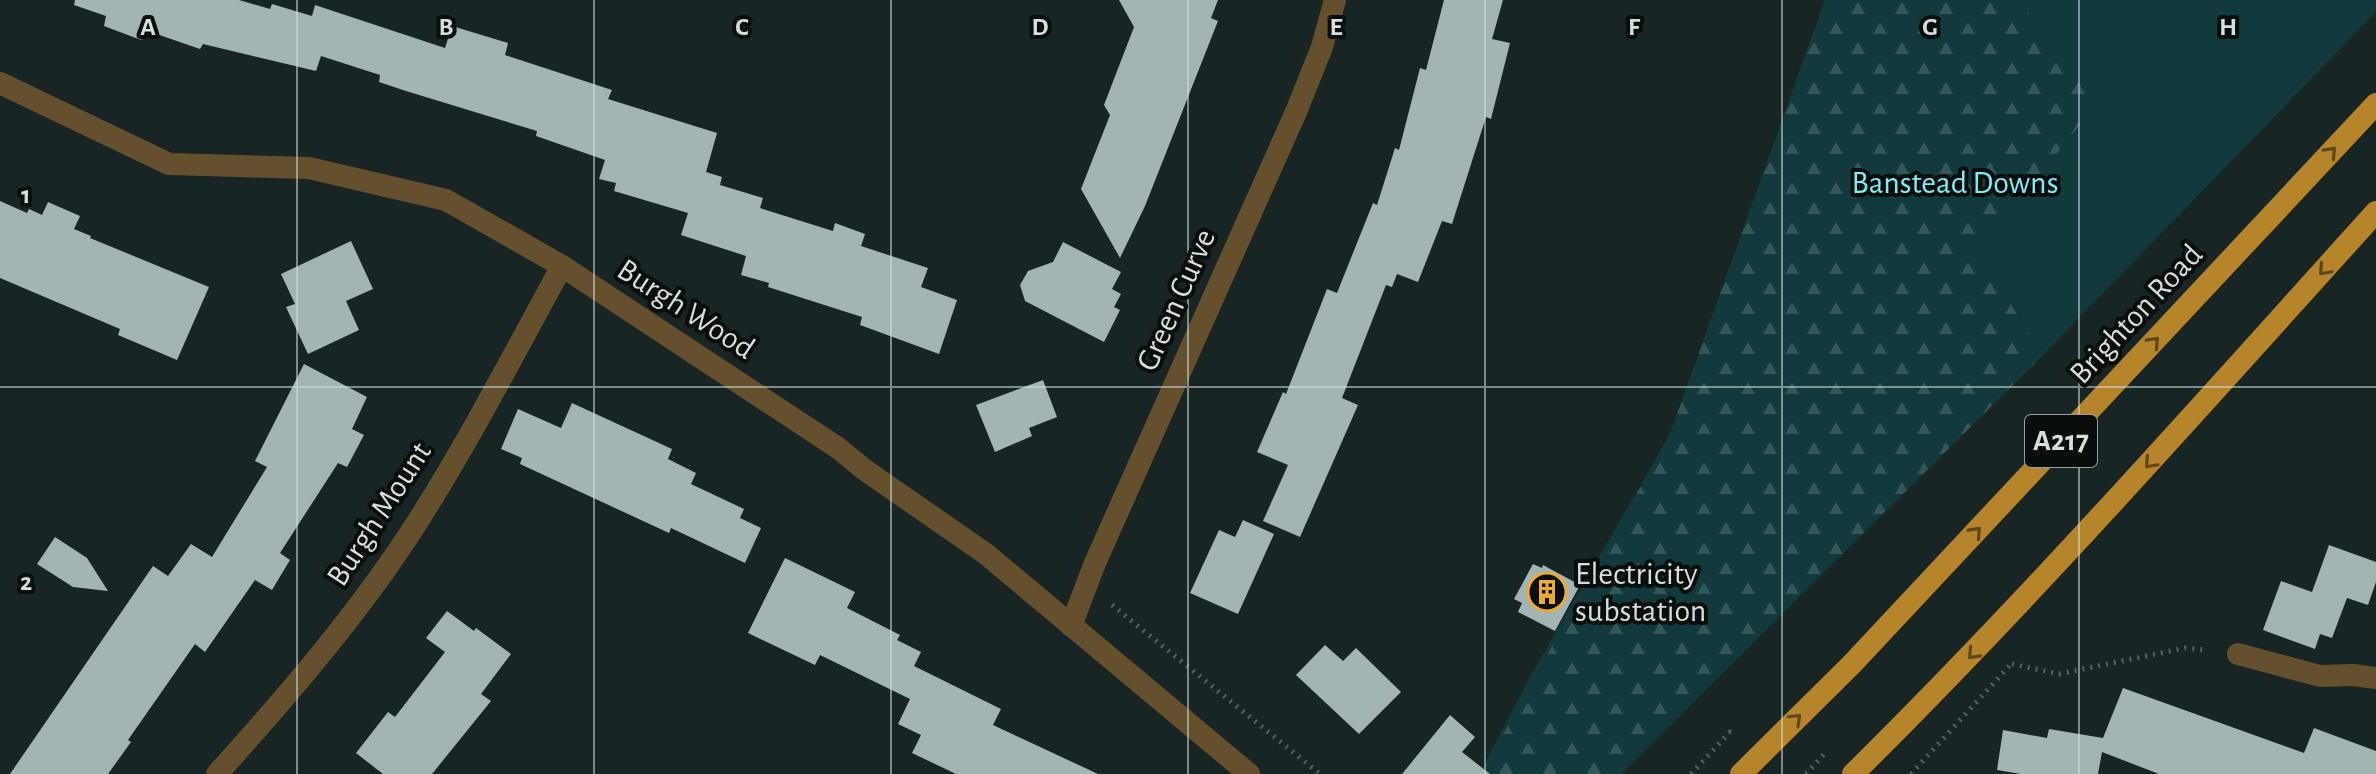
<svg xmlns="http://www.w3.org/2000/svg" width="2376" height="774" font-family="'Alegreya Sans',sans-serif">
<defs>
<pattern id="forest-firs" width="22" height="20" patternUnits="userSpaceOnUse" patternTransform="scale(2)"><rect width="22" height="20" fill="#123a3c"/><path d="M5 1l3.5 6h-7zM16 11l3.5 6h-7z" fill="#345658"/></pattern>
</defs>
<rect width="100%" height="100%" fill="#192525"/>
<polygon fill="#123a3c" points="1825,0 2376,0 2376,12 2043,355 1621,774 1479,774 1531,675 1670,434"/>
<polygon fill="url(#forest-firs)" points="1825,0 2019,0 2097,103 1978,253 2043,355 1621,774 1481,774 1670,434"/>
<g fill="#a4b3b3">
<polygon points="75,0 239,0 270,9 272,4 312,16 315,5 445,48 452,26 508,43 505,55 612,90 608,99 717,133 706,172 722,177 720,185 763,198 760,208 833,231 835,223 865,234 861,246 928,268 921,287 957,300 939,354 860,325 862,317 768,287 769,283 741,275 746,256 681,235 688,213 614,191 616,183 599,179 605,160 536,136 537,131 406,91 379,82 380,75 321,56 316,71 203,44 200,49 145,30 141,40 104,26 106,16 74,5"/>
<polygon points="1119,0 1218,0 1211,18 1218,21 1145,206 1120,258 1081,189 1110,115 1104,105 1134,27"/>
<polygon points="1444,0 1503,0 1492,39 1510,43 1491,119 1486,117 1452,224 1442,221 1418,282 1397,274 1392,287 1386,285 1342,398 1358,405 1300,537 1263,521 1288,465 1257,452 1283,392 1286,394 1327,289 1337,293 1373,203 1377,205 1395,148 1399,150 1420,68 1426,70"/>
<polygon points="0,201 27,213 29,209 42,215 48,202 80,216 74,229 91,236 90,238 209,287 177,360 118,335 120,329 0,278"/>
<polygon points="351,241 373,289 346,301 359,330 308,354 286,307 295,304 281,274"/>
<polygon points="1063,242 1121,272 1112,289 1121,294 1114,307 1120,310 1104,342 1025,301 1020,285 1028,271 1053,262"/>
<polygon points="304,364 367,397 352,429 364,435 347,467 338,463 280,553 290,560 272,590 255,580 205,652 195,644 128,740 131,742 108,774 10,774 153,566 168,576 191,544 212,557 267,467 255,461"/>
<polygon points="1043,380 1057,417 1029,428 1032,436 995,452 976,405"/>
<polygon points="572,403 672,449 668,459 696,473 691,484 744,509 740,518 761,528 745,563 671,528 669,533 520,464 522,458 501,449 518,409 561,428"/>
<polygon points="1243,520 1274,534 1238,614 1190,593 1219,530 1235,537"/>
<polygon points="55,537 87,558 108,591 73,587 37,564"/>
<polygon points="2329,545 2376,562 2376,582 2368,605 2347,598 2332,638 2320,634 2315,649 2263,630 2281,581 2312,592"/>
<polygon points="785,558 855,592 847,608 900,635 897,640 921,652 914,666 1001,709 993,725 1098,774 956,774 912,753 921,735 898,724 910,699 820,655 815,665 748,633"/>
<polygon points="1533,564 1542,568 1543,565 1580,585 1555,631 1518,612 1522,603 1514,599"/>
<polygon points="447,611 474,631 476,628 511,654 481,694 491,701 432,774 383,774 356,753 388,712 395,717 445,652 426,638"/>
<polygon points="1325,645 1343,661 1356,648 1401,692 1359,734 1296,675"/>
<polygon points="2123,688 2304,753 2314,728 2376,751 2376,774 2159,774 2102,752 2098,774 2021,774 1997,770 2003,730 2047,738 2049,729 2103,738"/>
<polygon points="1450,715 1475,737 1462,752 1490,774 1402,774"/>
</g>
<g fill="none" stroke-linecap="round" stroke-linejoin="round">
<g stroke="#556060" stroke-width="5" stroke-dasharray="2 6" stroke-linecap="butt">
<polyline points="1112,605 1320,774"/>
<polyline points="2012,664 2059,674 2185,648 2206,650"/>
<polyline points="1691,774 1730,732 1734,735"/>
<polyline points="1806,774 1827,751"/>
<polyline points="1911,774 2012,663"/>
</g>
<g stroke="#65502e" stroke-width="22">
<polyline points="0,83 169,164 309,168 446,200 562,266 838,448 865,470 986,554 1249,774"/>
<polyline points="1071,626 1095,563 1296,112 1322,47 1335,0"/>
<polyline points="2238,654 2320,676 2353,675 2376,678"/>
<path d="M217,774c72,-80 143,-162 201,-253 52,-82 97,-169 144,-255"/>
</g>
<g stroke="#b6842b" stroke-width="22">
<polyline points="1741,774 1852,664 2376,104"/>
<path d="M1853,774c182,-180 351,-372 523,-562"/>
</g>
</g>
<defs><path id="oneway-chevron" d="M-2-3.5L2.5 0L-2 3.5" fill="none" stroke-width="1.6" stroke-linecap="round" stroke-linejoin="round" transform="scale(2)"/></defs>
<g stroke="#5f481c">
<use href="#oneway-chevron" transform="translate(2331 152) rotate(-47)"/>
<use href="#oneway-chevron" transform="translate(2324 270) rotate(132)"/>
<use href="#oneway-chevron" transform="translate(2154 342) rotate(-47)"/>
<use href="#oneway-chevron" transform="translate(2150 463) rotate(132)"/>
<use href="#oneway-chevron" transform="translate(1976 532) rotate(-47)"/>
<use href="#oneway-chevron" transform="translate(1973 654) rotate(133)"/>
<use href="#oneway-chevron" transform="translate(1796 719) rotate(-44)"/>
</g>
<path fill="none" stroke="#d6dede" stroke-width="2" stroke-opacity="0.55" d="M297,0v774M594,0v774M891,0v774M1188,0v774M1485,0v774M1782,0v774M2079,0v774M0,387h2376"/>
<defs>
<symbol id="building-ring" viewBox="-11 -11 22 22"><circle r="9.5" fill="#080d0d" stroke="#eaaa38" stroke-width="1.5"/><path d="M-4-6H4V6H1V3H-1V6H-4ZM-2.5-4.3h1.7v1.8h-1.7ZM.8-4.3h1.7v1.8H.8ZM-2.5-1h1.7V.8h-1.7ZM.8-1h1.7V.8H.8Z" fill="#eaaa38"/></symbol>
</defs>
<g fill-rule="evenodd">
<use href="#building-ring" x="1525" y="570" width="44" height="44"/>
</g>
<g text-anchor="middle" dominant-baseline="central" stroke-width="8" stroke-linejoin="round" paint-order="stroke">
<rect fill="#080d0d" stroke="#989f9f" stroke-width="2" x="2025" y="415" width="72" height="52" rx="6"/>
<g font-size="30" font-weight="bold" fill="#d6dede">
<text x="2061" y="441">A217</text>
</g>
<g font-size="32" fill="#84ecf1" stroke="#080d0d">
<text x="1955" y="183">Banstead Downs</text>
</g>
<g font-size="32" fill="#d6dede" stroke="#080d0d">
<text transform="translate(1176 300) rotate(-66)">Green Curve</text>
<text transform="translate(686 309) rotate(33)">Burgh Wood</text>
<text transform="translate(2136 314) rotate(-47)">Brighton Road</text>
<text transform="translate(379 514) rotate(-57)">Burgh Mount</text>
</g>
<g font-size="32" fill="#d6dede" stroke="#080d0d" text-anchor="start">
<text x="1575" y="574">Electricity<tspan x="1575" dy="37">substation</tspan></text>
</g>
</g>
<g font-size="26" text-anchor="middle" font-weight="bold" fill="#d6dede" stroke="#080d0d" stroke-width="8" stroke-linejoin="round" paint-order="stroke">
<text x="148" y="35">A</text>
<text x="446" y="35">B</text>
<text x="742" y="35">C</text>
<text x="1040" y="35">D</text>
<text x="1336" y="35">E</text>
<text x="1634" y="35">F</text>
<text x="1930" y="35">G</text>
<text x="2228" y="35">H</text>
<text x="26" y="203">1</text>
<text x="26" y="590">2</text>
</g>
</svg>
